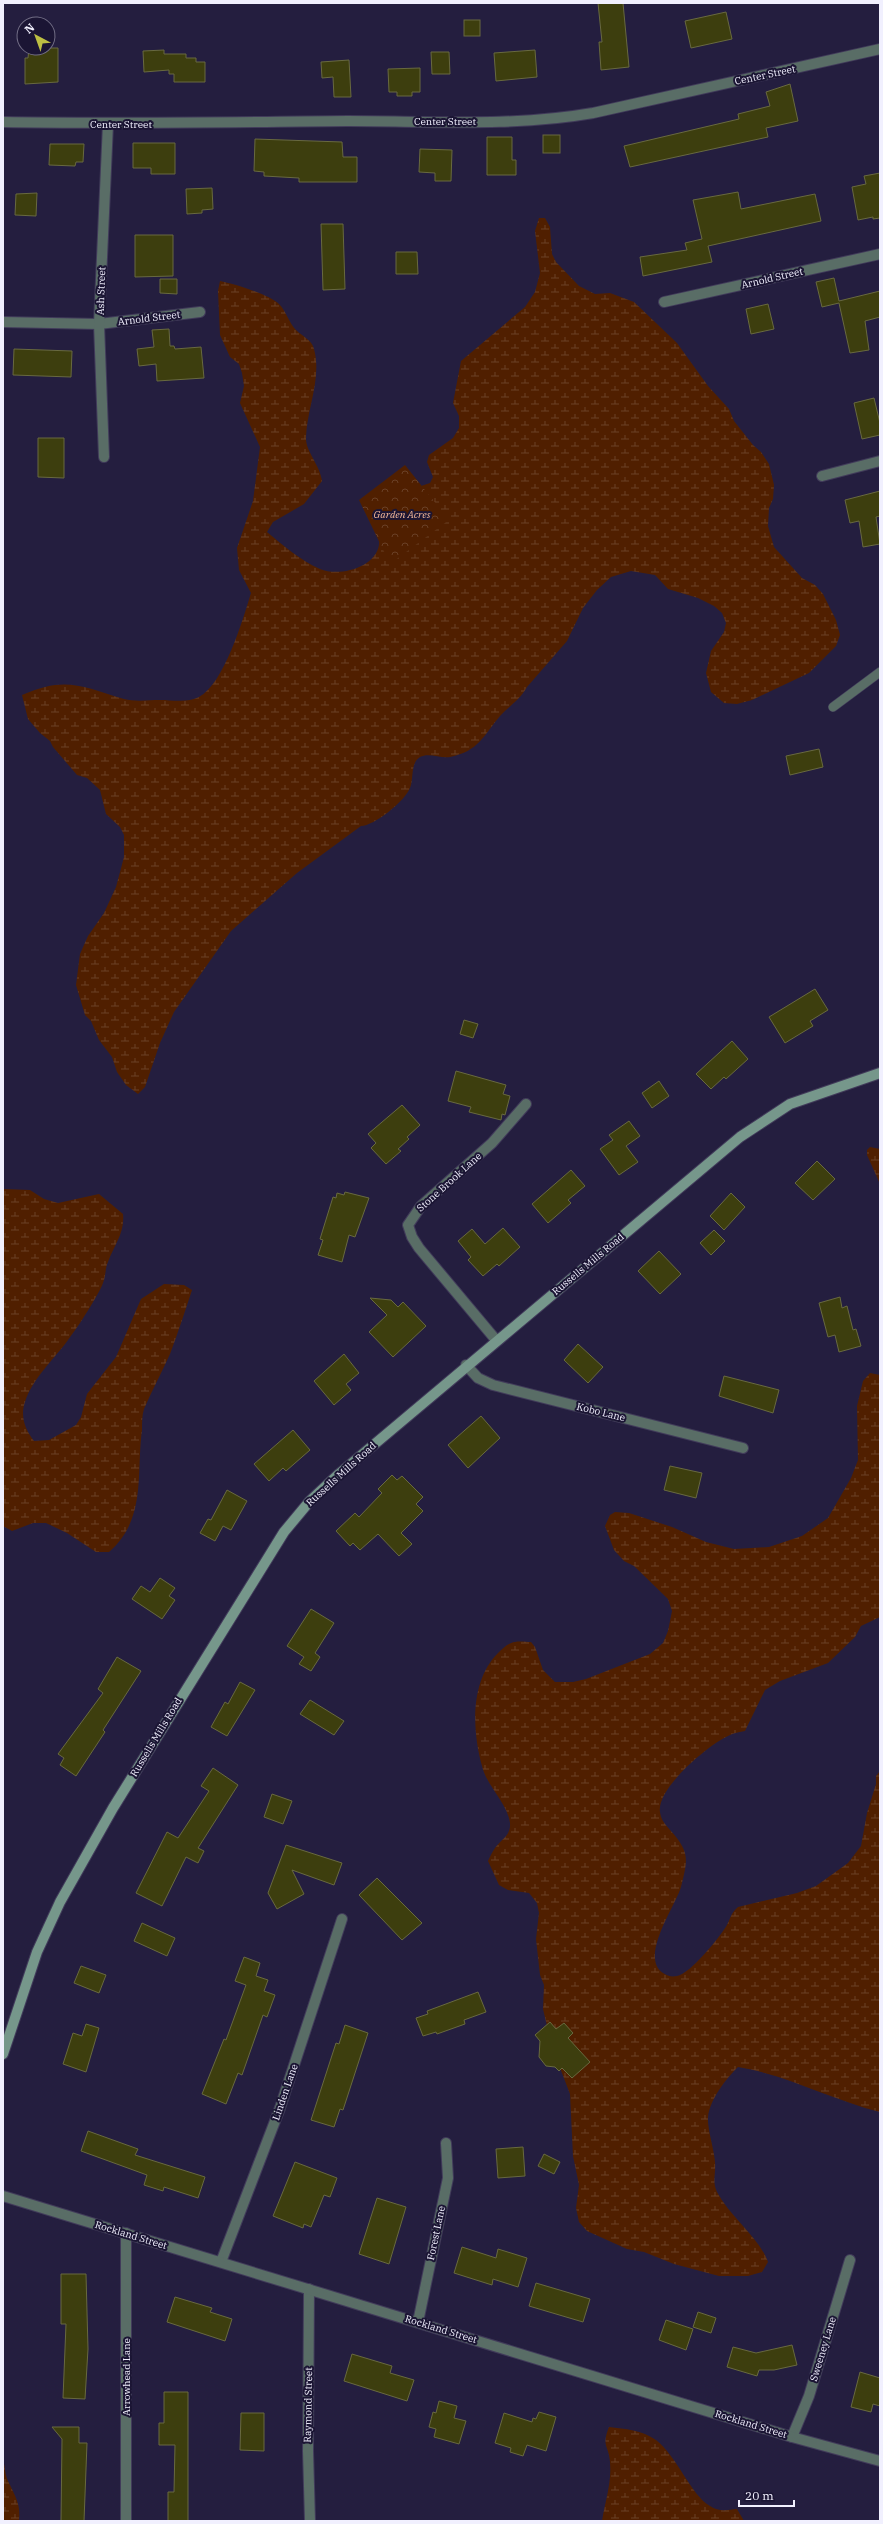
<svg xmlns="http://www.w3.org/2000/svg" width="883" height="2524" font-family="'IBM Plex Serif',serif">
<defs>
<pattern id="wetland-marsh" width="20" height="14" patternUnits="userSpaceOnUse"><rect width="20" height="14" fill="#501f00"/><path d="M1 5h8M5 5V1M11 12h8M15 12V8" fill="none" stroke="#6a4026"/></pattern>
<pattern id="park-crowns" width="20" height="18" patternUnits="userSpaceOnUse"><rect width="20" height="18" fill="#501f00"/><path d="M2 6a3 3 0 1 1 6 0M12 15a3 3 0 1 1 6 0" fill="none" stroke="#6a4026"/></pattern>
</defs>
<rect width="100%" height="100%" fill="#241e3f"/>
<g fill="url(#wetland-marsh)">
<path d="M539,218h6l5,9 2,27 4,8 23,24 16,8 15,-1 24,9 43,41 31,43 21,23 5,12 19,24 8,7 8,12 5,21 -1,14 -4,9 -1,18 6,21 28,31 13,7 8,9 13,26 4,15 -4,11 -27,27 -57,27 -15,4 -13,-1 -13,-11 -5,-19 5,-22 13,-19 2,-9 -4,-10 -8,-7 -16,-8 -30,-9 -13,-14 -24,-4 -20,6 -14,13 -14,18 -16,33 -40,46c-7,13 -18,19 -27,29 -17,20 -21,35 -50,41 -9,2 -21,-5 -30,0 -10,6 -6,22 -10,31 -5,13 -36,38 -49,38l-64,47 -66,58 -57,81 -14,31 -15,44 -7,7 -12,-9 -9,-13 -5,-15 -13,-17 -8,-19 -6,-6 -9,-30 4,-31 8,-18 16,-23 12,-26 8,-30v-22l-4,-8 -14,-13 -6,-24 -13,-12 -10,-3 -24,-28 -3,-6 -10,-8 -12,-14 -6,-24c43,-19 59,-9 102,4 11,3 25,1 36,1 12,0 28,3 39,-3 25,-13 44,-78 52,-104l-12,-23 -2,-22 16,-47 7,-54 -20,-44 4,-17 -2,-13 -3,-9 -9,-7 -10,-22 -2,-44 2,-10c14,3 49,13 59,23 7,7 10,19 17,26 6,6 16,10 18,19 8,29 -7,59 -8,88 -1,14 14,28 16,44l-18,23 -31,18 -6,10c17,14 33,28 53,37 19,8 55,-1 59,-24 1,-8 -4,-21 -6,-30l45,-28 12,-4 3,-6 -6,-15 2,-7 24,-17 6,-10v-12l-6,-13 8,-42 64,-54 10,-15 5,-19 -5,-42z"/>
<polygon points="870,1147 880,1149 880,1184 867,1155 867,1150"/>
<path d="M3,1189l27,1 14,9 14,4 41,-9 24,20c2,19 -9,31 -15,48 -3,6 -2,14 -5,21 -5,13 -25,44 -35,57 -13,18 -36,39 -43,62 -5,14 0,28 9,39l15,-1 27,-15 5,-8 6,-23 29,-37 25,-58 23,-15 20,1 8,5c-7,21 -14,43 -22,64 -8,18 -18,36 -26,55 -2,6 -2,14 -2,21 -6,43 5,89 -33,122h-13l-29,-19 -21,-10h-13l-21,8 -9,-5z"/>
<path d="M870,1373l10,2v242l-19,9 -6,11 -27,26 -48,18 -15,9 -20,41c-5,1 -12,2 -17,5 -20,9 -72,53 -68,76 1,8 5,12 10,18 20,22 18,29 11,57 -6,20 -42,70 -18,86 5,3 8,4 14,3 13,-2 43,-39 50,-51 4,-8 4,-12 11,-18l59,-14 19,-7 32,-23 13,-17 6,-33 9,-29v-8l4,-5v341c-48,-12 -93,-37 -142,-45 -12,12 -28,32 -30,50 -1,11 6,32 7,45 1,11 -3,20 2,30 13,25 42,45 51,70l-6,10 -14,4h-29l-45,-12 -30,-12 -17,-3 -40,-18 -8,-9 -3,-14 3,-23 -6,-29 -3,-62 -18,-47 -9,-38 1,-24 -4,-10 -4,-36 3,-26 -2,-10 -8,-10 -21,-3 -9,-5 -11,-24c2,-4 4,-9 7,-13 6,-9 16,-12 15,-25 -3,-21 -23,-36 -28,-57 -10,-36 -12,-85 16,-113 5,-5 10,-10 17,-11 5,-1 11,0 16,0l4,5 8,23 12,12h18l13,-3 64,-25 13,-11 5,-12 4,-20 -4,-12 -34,-33 -10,-5 -10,-11 -9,-24 5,-11 5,-3 14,1 43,14 34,15 28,7 35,-2 33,-11 26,-18 23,-40 7,-18 -1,-54 6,-25z"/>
<path d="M609,2427c16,2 33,3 47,13 21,16 34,54 54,66 8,6 18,4 27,3l7,12h-142c3,-19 10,-39 8,-59 -1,-17 -9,-15 -1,-35z"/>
<path d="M3,2459c2,7 2,16 5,22 7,15 13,23 11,40h-16z"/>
</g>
<polygon fill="url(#park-crowns)" points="405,465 449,520 390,564 359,500"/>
<g fill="#3d3e0e" stroke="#686940">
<polygon points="598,3 623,3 629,67 601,70 599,42 602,42"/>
<polygon points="726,12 732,39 691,48 685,21"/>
<rect x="464" y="20" width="16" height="16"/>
<polygon points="29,48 58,48 58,82 25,84 25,58 28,58"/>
<polygon points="164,50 164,54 186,54 186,58 196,58 196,62 205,62 205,82 174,82 174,74 169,74 169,70 144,72 143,51"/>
<polygon points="535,50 537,77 496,81 494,53"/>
<polygon points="431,52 449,52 450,74 432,74"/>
<polygon points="349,60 351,97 334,97 333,77 322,78 321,62"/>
<polygon points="420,68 420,92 412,92 412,96 397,96 397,92 389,92 388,69"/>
<polygon points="790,84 798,121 766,128 768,137 630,167 624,146 739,119 738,114 770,106 766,92"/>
<rect x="543" y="135" width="17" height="18"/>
<polygon points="487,137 512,137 512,160 516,160 516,175 487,175"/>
<polygon points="255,139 342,142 343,157 357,157 357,182 299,182 299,178 264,176 264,172 254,171"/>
<polygon points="133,143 175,143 175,174 151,174 151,168 133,168"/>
<polygon points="50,144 84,144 83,162 76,162 75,166 49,165"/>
<polygon points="420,149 452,150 451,181 435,181 435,173 419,172"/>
<polygon points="880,173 880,218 873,219 873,217 858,220 852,187 866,184 864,176"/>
<polygon points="212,188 213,209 202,210 202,213 187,214 186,189"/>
<polygon points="738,192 741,209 815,194 821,221 708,246 712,262 643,276 640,257 687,250 685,243 702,239 693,200"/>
<polygon points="37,193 36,216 15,215 16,194"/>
<polygon points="321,224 343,224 345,289 323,290"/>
<polygon points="135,235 173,235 173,276 135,277"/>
<polygon points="396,252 417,252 418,274 396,274"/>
<polygon points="834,278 839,301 880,291 880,317 865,321 869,350 850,353 839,303 822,307 816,282"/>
<polygon points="160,279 177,279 177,294 160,293"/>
<polygon points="768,304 774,329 751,334 746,309"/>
<polygon points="169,329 170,346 174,346 175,349 201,347 204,378 157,381 156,364 139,366 137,349 154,347 152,330"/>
<polygon points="14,349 72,351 71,377 13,375"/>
<polygon points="874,398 880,423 880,435 862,439 854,403"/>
<polygon points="38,438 64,438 64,478 38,477"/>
<polygon points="880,491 880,516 876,517 880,544 863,547 859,521 850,523 845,500"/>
<polygon points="819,749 823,767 790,775 786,756"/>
<polygon points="815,989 828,1010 810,1021 813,1026 785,1043 769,1017"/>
<polygon points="464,1020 478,1024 473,1038 460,1034"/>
<polygon points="732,1041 748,1059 726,1079 724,1077 711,1089 696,1074"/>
<polygon points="456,1071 506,1085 503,1094 510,1096 505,1115 502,1114 501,1120 469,1112 471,1107 448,1101"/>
<polygon points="659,1081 669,1096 652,1108 642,1093"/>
<polygon points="402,1105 420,1125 407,1137 409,1139 398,1149 401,1151 386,1164 371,1148 376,1143 368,1134"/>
<polygon points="629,1121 640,1136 626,1146 638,1162 619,1175 600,1149 613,1140 609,1135"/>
<polygon points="817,1161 835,1179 813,1200 795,1183"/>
<polygon points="571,1170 585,1186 568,1200 571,1203 548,1223 532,1204"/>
<polygon points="345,1192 369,1198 355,1237 349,1235 342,1262 318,1255 323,1240 320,1239 333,1197 336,1198 337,1193 344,1195"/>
<polygon points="731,1193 745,1207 724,1230 710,1216"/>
<polygon points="503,1228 520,1247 499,1266 497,1264 483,1276 468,1260 471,1257 458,1241 472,1229 485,1244"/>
<polygon points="714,1230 725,1241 711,1255 700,1243"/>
<polygon points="659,1251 681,1274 660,1294 638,1271"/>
<polygon points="840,1297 842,1308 847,1306 853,1330 856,1329 861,1346 839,1352 835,1335 828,1337 819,1303"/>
<polygon points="370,1298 391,1300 398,1307 403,1302 426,1326 393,1357 369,1332 387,1315"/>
<polygon points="578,1344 603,1367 588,1383 564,1360"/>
<polygon points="344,1354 359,1373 346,1384 351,1390 334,1405 314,1381"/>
<polygon points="724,1376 779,1390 773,1413 719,1396"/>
<polygon points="481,1416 500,1438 468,1468 448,1445"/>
<polygon points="293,1430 310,1450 286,1471 283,1468 269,1481 254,1464"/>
<polygon points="670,1466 702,1473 696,1498 664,1490"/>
<polygon points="392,1475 397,1480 402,1476 423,1497 416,1504 423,1511 401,1533 412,1544 399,1556 378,1534 360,1550 353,1543 350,1546 336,1531 355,1513 359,1517 382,1493 378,1489"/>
<polygon points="227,1490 247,1501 231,1530 223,1526 215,1541 200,1533 208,1519 211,1520"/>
<polygon points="160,1578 175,1588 169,1596 175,1600 162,1619 132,1599 141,1586 150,1592"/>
<polygon points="311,1609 334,1623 315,1653 320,1657 311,1671 299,1664 304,1657 287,1646"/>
<polygon points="117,1657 141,1671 103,1730 105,1732 76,1776 60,1765 64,1758 58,1754 103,1693 98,1689"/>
<polygon points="240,1682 255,1690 227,1736 211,1727 225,1702 228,1704"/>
<polygon points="310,1700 344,1721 334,1735 300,1714"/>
<polygon points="213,1768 238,1785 198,1848 204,1851 198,1863 186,1857 162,1906 136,1893 167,1832 178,1838 209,1791 201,1786"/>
<polygon points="272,1794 292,1801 283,1824 264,1817"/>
<polygon points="286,1845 342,1863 334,1885 292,1870 304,1894 277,1909 268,1893"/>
<polygon points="377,1878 422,1923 402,1940 359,1895"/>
<polygon points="142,1923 175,1938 167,1956 134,1941"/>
<polygon points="244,1957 260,1963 256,1976 268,1980 264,1991 275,1995 267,2017 263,2015 242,2075 238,2073 226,2104 202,2094 224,2039 226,2040 246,1985 235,1981"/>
<polygon points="81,1966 106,1975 99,1993 74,1983"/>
<polygon points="478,1992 486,2012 464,2020 465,2024 437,2034 436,2032 423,2036 416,2018 428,2014 427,2011"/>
<polygon points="550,2022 556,2029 564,2023 573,2033 568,2038 590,2062 572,2078 562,2068 559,2071 555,2067 546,2066 539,2057 540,2041 535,2035"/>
<polygon points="86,2024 99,2028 86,2072 63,2064 73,2033 82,2036"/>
<polygon points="345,2025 368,2033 343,2110 340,2109 334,2127 311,2120 336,2043 339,2044"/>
<polygon points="88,2131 138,2149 135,2155 205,2177 198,2198 164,2187 163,2191 144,2185 147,2175 81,2151"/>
<polygon points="523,2147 525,2176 498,2178 496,2149"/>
<polygon points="544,2154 560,2162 554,2174 538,2166"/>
<polygon points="295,2162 337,2178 330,2197 324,2195 311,2227 304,2224 303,2228 273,2216"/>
<polygon points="377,2198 406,2207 389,2264 359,2254"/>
<polygon points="462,2247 496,2258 498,2249 527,2258 518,2287 493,2279 492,2285 454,2273"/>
<polygon points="61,2274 86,2274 88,2349 85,2399 63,2398 66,2324 61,2324"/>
<polygon points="536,2283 590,2299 583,2322 529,2306"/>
<polygon points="175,2297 212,2308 210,2312 232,2319 225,2341 167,2322"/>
<polygon points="698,2312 716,2318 711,2333 693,2327"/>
<polygon points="666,2320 693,2329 686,2350 659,2340"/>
<polygon points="792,2345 797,2365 774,2370 759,2370 757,2376 727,2367 733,2347 756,2353"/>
<polygon points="352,2354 392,2366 390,2373 414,2380 407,2401 344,2381"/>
<polygon points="860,2372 880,2378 880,2406 873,2404 871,2412 851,2407"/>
<polygon points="164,2392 188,2392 188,2521 168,2521 168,2492 174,2492 175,2445 159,2445 159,2423 164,2423"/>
<polygon points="439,2401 457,2406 454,2418 466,2421 459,2444 434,2437 436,2429 429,2427 433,2412 436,2413"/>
<polygon points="539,2412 556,2417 546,2451 527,2445 523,2456 510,2452 511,2448 495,2443 504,2413 532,2422 533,2418 536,2419"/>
<polygon points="241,2413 264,2413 264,2451 240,2450"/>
<polygon points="52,2427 79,2427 79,2443 87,2443 84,2521 61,2521 62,2439"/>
</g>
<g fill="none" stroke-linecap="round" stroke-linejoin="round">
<defs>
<polyline id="service" points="833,707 880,672"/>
<g id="minor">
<path d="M3,122c115,2 230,0 345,-1 81,0 165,6 245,-8l287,-64"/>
<polyline points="664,302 880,254"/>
<polyline points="3,322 99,324 200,312"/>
<polyline points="104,457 99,324 108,124"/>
<polyline points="822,476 880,461"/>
<polyline points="496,1340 419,1248 412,1237 408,1225 421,1206 492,1143 526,1104"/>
<polyline points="466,1365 478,1378 493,1385 743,1448"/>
<polyline points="221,2262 280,2108 342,1919"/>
<polyline points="309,2289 308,2451 310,2521"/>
<polyline points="418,2322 448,2178 446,2143"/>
<polyline points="792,2437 809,2396 850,2260"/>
<polyline points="126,2521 126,2233"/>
</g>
<polyline id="tertiary" points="3,2196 792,2437 880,2461"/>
<polyline id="secondary" points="3,2054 37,1952 60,1902 113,1808 284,1532 309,1502 339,1474 740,1137 790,1104 880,1073"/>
</defs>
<use href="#service" stroke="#413b5a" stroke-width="10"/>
<use href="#minor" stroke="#413b5a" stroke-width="12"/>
<use href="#tertiary" stroke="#413b5a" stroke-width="12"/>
<use href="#secondary" stroke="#413b5a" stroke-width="12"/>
<use href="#service" stroke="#596d66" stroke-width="9"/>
<use href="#minor" stroke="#596d66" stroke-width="10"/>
<use href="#tertiary" stroke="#596d66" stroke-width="10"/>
<use href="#secondary" stroke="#76978b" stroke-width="10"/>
</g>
<g text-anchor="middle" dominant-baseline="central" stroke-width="4" stroke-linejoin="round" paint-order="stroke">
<g font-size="10" fill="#f1f0fe" stroke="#1b1534">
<text transform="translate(765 75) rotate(-12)">Center Street</text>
<text x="445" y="121">Center Street</text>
<text x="121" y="124">Center Street</text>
<text transform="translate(772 278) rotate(-13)">Arnold Street</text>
<text transform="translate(101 291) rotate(-88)">Ash Street</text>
<text transform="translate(149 318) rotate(-7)">Arnold Street</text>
<text transform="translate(449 1182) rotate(-42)">Stone Brook Lane</text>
<text transform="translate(588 1264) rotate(-40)">Russells Mills Road</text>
<text transform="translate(601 1412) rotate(14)">Kobo Lane</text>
<text transform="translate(341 1474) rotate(-42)">Russells Mills Road</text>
<text transform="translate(156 1737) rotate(-59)">Russells Mills Road</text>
<text transform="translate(285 2092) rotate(-71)">Linden Lane</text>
<text transform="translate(436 2233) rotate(-78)">Forest Lane</text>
<text transform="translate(131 2235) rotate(17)">Rockland Street</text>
<text transform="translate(441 2329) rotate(17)">Rockland Street</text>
<text transform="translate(823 2349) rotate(-73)">Sweeney Lane</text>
<text transform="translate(126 2377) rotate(-90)">Arrowhead Lane</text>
<text transform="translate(308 2405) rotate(-89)">Raymond Street</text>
<text transform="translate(751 2424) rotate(17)">Rockland Street</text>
</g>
<g font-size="10" font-style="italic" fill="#f7ba99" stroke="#1b1534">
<text x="402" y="514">Garden Acres</text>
</g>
</g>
<rect width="883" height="2524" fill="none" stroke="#f1f0fe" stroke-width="8"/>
<g transform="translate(36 36) rotate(319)"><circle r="19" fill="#1b1534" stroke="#716d85"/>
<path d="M0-3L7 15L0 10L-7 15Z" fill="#bdbf43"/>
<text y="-6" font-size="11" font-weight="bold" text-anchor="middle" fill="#f1f0fe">N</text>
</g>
<path d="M739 2500v6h55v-6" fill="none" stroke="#f1f0fe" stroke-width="2"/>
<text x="745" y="2500" font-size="12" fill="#f1f0fe" stroke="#1b1534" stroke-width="3" paint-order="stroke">20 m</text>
</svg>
